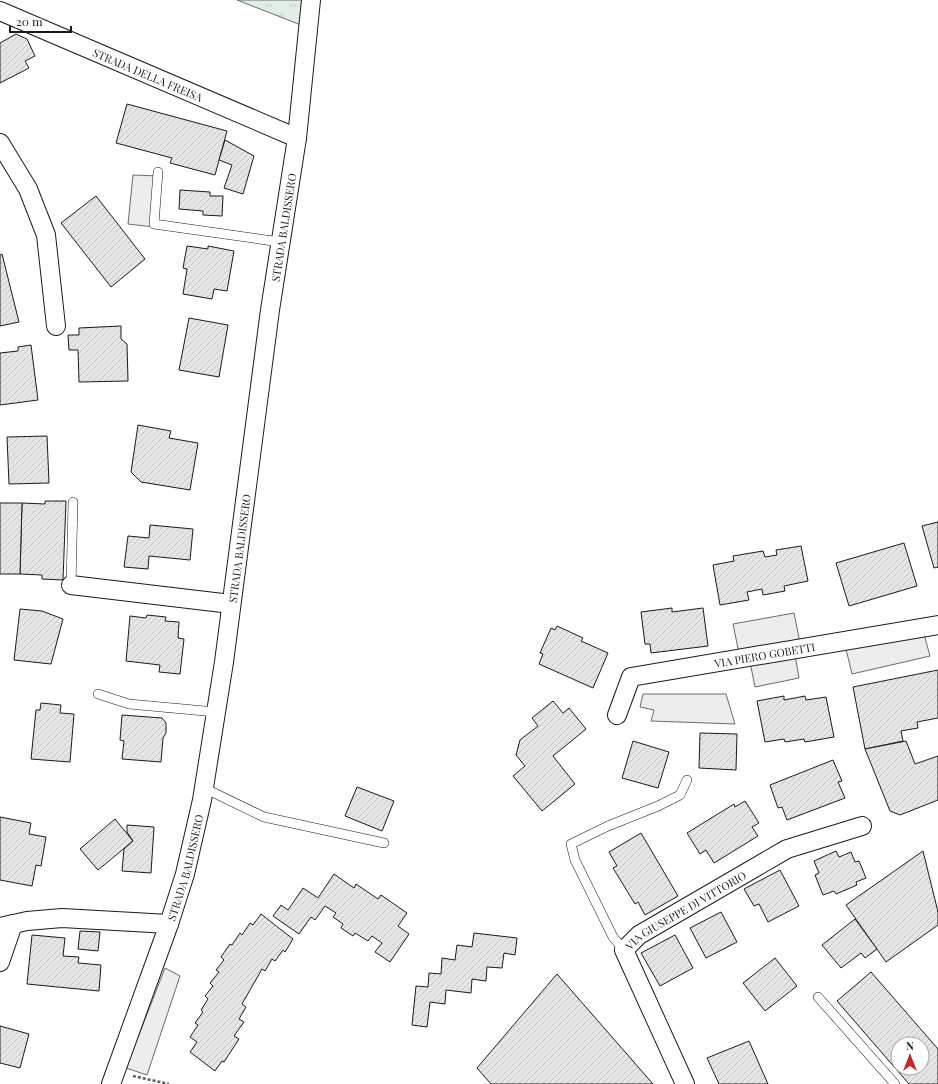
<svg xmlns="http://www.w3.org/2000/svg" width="938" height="1084" font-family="'Playfair Display',serif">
<defs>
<pattern id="grass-tufts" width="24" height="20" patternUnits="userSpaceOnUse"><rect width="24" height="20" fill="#e0efe3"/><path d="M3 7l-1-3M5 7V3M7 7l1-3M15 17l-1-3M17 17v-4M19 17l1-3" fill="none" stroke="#c0ccc2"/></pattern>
<pattern id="building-hatch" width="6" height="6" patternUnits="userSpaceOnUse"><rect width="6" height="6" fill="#e6e6e6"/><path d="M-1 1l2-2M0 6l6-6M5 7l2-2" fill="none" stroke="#c5c5c5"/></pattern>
</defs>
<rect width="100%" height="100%" fill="#fff"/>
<polygon fill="url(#grass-tufts)" stroke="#6a6a6a" points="237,0 302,0 301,25"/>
<g fill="#ededed" stroke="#6a6a6a">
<polygon points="133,175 158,176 154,227 128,224"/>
<polygon points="794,613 801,648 794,649 799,678 755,687 749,657 740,658 733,624"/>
<polygon points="922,627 930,656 852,674 844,641"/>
<polygon points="643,694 726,694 735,724 651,721 654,710 640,707"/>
<polygon points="165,968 180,976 147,1075 126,1068"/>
</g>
<g fill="url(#building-hatch)" stroke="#1a1a1a" fill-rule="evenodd">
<polygon points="16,34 27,39 35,56 25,61 29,68 0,83 0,43"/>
<polygon points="127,104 227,131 215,175 170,163 172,158 116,143"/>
<polygon points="225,140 254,156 243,194 224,188 232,165 219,160"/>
<polygon points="180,190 210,192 210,196 223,196 222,216 203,215 203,211 179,209"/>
<polygon points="96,196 145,259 111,287 61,223"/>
<polygon points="187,246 208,249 208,246 234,251 227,291 214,289 212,299 183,294 187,269 183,268"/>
<polygon points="2,254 19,322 0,326 0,255"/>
<polygon points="189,318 228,325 219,377 179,370"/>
<polygon points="121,326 121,339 127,344 128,381 79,382 78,350 69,350 68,335 79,335 79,328"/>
<polygon points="31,345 38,400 0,405 0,353 18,351 18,347"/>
<polygon points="138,425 171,431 169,438 198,443 190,490 141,482 131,472"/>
<polygon points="47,436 49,483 9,484 7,437"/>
<polygon points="45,501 66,501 63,580 42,579 42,575 20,574 22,503 45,504"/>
<polygon points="0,503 22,503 20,574 0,574"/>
<polygon points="938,522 938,567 934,568 922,526"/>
<polygon points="150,525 193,529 190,560 149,556 148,569 124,567 128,536 149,538"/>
<polygon points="904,543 917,586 849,606 836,563"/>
<polygon points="801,546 808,581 784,586 785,591 763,595 762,589 747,592 749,600 720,605 713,565 734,561 733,556 763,551 765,557 777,555 776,550"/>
<polygon points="672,608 672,612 703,608 708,646 651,653 650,644 645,644 641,612"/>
<polygon points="20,609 42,611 63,619 51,664 14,660"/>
<polygon points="147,615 166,617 165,621 179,622 178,638 184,639 180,674 159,672 160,665 126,661 130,616 146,618"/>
<polygon points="557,626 583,638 581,641 608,653 593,688 539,664 543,654 540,653 551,628 555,630"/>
<polygon points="938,670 938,718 917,722 918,728 901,731 903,741 865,749 853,687"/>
<polygon points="784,696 784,700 805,696 806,700 826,697 834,737 805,742 804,739 785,742 784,739 765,742 757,701"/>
<polygon points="553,701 563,713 569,708 586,729 553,756 575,784 542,811 513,776 525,766 516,755 520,740 538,726 532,718"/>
<polygon points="41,703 61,705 60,713 74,714 70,762 31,759 36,710 40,710"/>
<polygon points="122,715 162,718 166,723 166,733 163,738 161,762 122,759 124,741 120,740"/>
<polygon points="700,733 737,734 736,770 699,768"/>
<polygon points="633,741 669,752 658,788 622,778"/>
<polygon points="906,741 915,764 938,756 938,800 900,815 890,811 865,749"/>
<polygon points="833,760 842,781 838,782 845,798 787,820 782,807 778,808 770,785"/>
<polygon points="357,787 394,801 382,831 345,816"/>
<polygon points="745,801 759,823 752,827 758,836 714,863 706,850 700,854 687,833 734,804 735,807"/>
<polygon points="0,817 31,823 29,834 46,837 41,866 36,865 32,886 0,880"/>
<polygon points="115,819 133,841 98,870 80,849"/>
<polygon points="127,825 154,827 151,873 122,871 124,849 133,841 127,832"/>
<polygon points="641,833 678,896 645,915 638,902 635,904 613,868 617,866 609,852"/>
<polygon points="836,851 839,857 851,852 855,862 859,861 866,878 856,882 857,885 836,894 834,891 823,895 815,875 819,873 814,861"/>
<polygon points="923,851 938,912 938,925 886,962 846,905"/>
<polygon points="780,870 799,906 768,922 759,904 754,906 744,889"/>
<polygon points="334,874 354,888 356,884 378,899 381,895 407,913 398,926 409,934 390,962 375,952 382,943 372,936 368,941 355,933 353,936 341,928 343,924 333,917 336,913 325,906 315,920 311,917 299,934 273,916 281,905 288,910 303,888 318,898"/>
<polygon points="721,912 737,942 706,958 690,928"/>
<polygon points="261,914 293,939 285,952 283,950 275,961 272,959 265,971 262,969 242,1004 246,1007 239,1019 244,1022 234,1036 239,1039 224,1062 222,1061 215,1071 190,1052 197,1042 190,1037 198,1025 195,1023 203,1012 201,1010 208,999 205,996 213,986 210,983 219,972 216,970 224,960 221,957 230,944 232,945 240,933 242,935 250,923 253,925"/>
<polygon points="855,919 877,949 865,958 861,953 841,968 822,945"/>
<polygon points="80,931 100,932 98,951 78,949"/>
<polygon points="474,933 517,938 515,955 504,953 502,968 487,967 486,981 472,979 471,993 446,990 445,1004 430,1002 427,1027 412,1025 416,986 428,987 429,973 441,974 442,958 455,960 457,945 472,947"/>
<polygon points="32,935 65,938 63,956 79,957 78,963 101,965 99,991 27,984"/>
<polygon points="675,935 693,968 660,986 641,953"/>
<polygon points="775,958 797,986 765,1011 743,983"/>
<path d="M871,972l67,77v35h-29l-72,-83zM898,1044h24v24h-24z"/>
<polygon points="557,974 653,1084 491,1084 477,1068"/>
<polygon points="0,1026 29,1034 20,1068 0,1063"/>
<polygon points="749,1041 768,1084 719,1084 707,1058"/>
</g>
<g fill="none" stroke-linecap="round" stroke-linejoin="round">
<defs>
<g id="lane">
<polyline points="158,172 154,224 280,242"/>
<polyline points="71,585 73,502"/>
<polyline points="98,694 129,704 216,712"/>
<polyline points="204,788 264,817 384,843"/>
<polyline points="624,950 613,937 575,860 571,844 608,826 658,806 680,795 687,780"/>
<polyline points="818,997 895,1084"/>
</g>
<g id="street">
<path id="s1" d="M0,11l297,127"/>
<polyline points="0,143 28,189 46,235 56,326"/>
<polyline points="71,585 231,604"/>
<path id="s2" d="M617,715l14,-38 307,-52"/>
<polyline points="0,927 27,921 62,918 169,924"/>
<polyline points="0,962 13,924"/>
<path id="s3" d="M111,1084l58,-160 16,-50 17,-74 22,-138 46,-352 27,-172 14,-138"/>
<path id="s4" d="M685,1084l-61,-134 15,-15 148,-86 75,-23"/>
</g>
</defs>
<use href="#lane" stroke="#1a1a1a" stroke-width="10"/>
<use href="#street" stroke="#1a1a1a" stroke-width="20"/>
<polyline stroke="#5f5f5f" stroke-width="2.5" stroke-dasharray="3 2" stroke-linecap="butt" points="133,1076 169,1084"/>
<use href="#lane" stroke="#fff" stroke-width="9"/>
<use href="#street" stroke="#fff" stroke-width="18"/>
</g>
<g text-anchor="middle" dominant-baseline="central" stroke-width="3" stroke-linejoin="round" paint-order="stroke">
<g font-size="11" fill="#1a1a1a" stroke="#fff">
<text stroke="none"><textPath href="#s1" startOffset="161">STRADA DELLA FREISA</textPath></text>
<text stroke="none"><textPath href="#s3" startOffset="877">STRADA BALDISSERO</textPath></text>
<text stroke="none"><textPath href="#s3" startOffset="553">STRADA BALDISSERO</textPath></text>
<text stroke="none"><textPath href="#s2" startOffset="176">VIA PIERO GOBETTI</textPath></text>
<text stroke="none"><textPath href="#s3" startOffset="229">STRADA BALDISSERO</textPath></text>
<text stroke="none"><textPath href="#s4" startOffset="221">VIA GIUSEPPE DI VITTORIO</textPath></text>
</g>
</g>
<g transform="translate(910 1056)"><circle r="19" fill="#ffffff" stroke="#a3a3a3"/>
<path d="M0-3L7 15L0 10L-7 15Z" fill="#c62828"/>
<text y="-6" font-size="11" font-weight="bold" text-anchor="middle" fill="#1a1a1a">N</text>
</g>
<path d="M10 26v6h61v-6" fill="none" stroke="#1a1a1a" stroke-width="2"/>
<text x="16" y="26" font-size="12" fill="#1a1a1a" stroke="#ffffff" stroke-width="3" paint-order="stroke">20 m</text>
</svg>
